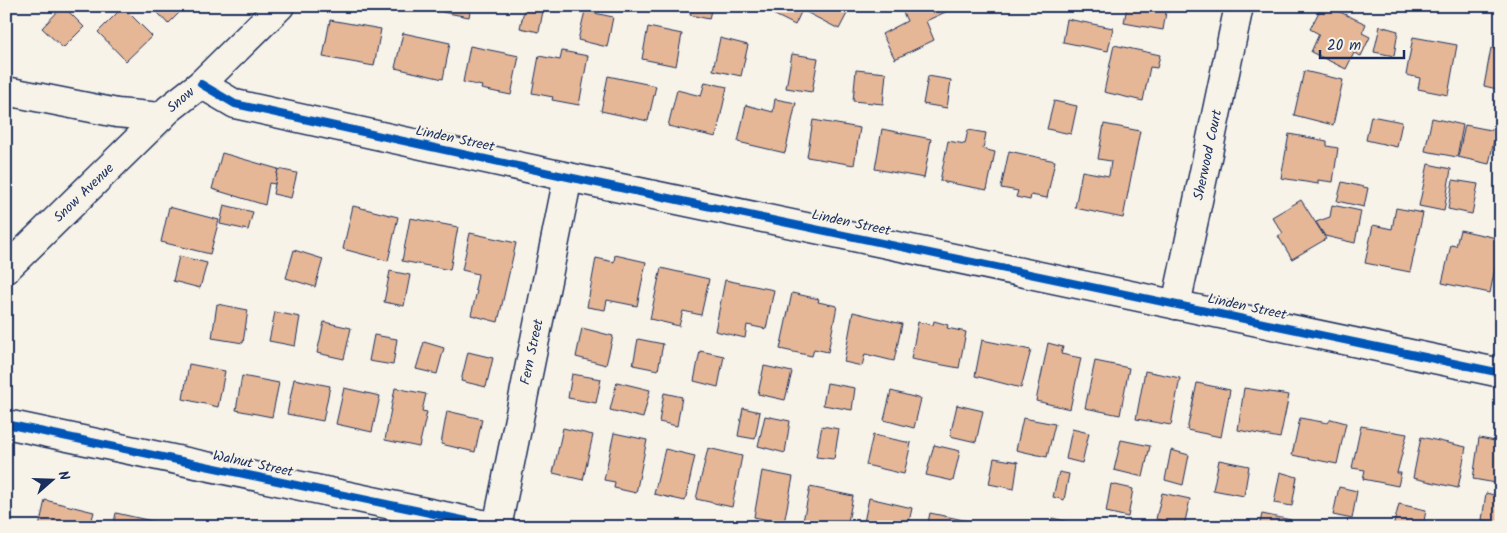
<svg xmlns="http://www.w3.org/2000/svg" width="1507" height="533" font-family="Kalam,sans-serif">
<rect width="100%" height="100%" fill="#f7f3e8"/>
<filter id="ink" filterUnits="userSpaceOnUse"><feTurbulence type="fractalNoise" baseFrequency=".02" numOctaves="2"/><feDisplacementMap in="SourceGraphic" scale="10" xChannelSelector="R" yChannelSelector="G"/><feConvolveMatrix kernelMatrix="1 2 1 2 8 2 1 2 1" color-interpolation-filters="sRGB"/></filter>
<g filter="url(#ink)">
<g fill="#e6b796" stroke="#1b2f5e">
<polygon points="63,6 84,27 63,48 42,28"/>
<polygon points="152,6 186,6 168,24"/>
<polygon points="443,6 471,6 469,17 442,12"/>
<polygon points="525,6 544,6 539,32 520,28"/>
<polygon points="692,6 712,6 709,19 690,15"/>
<polygon points="774,6 851,6 839,29 802,10 795,25 771,13"/>
<polygon points="900,6 953,6 954,8 926,21 934,40 895,59 882,34 907,21"/>
<polygon points="1127,6 1167,6 1163,30 1124,23"/>
<polygon points="1322,6 1327,6 1366,24 1362,33 1370,37 1361,56 1354,53 1346,69 1311,52 1319,34 1310,29"/>
<polygon points="123,7 152,36 126,61 98,32"/>
<polygon points="585,11 613,17 607,47 578,40"/>
<polygon points="1067,19 1113,28 1108,51 1063,42"/>
<polygon points="330,20 381,29 374,66 323,57"/>
<polygon points="1380,26 1398,31 1394,56 1374,52"/>
<polygon points="648,27 682,34 676,66 642,59"/>
<polygon points="403,33 450,43 443,79 395,68"/>
<polygon points="1413,37 1457,45 1448,95 1418,89 1420,78 1406,75"/>
<polygon points="720,38 748,45 741,76 713,70"/>
<polygon points="1114,45 1160,55 1157,68 1150,67 1143,101 1104,92"/>
<polygon points="470,46 519,56 511,95 481,89 482,86 463,82"/>
<polygon points="1491,48 1501,50 1501,90 1484,86"/>
<polygon points="562,51 588,56 579,105 552,100 553,97 532,93 539,56 560,60"/>
<polygon points="792,54 818,58 812,92 786,88"/>
<polygon points="856,70 886,73 883,104 853,101"/>
<polygon points="1304,71 1343,80 1333,125 1294,115"/>
<polygon points="608,76 656,86 648,121 601,111"/>
<polygon points="928,76 951,80 947,108 923,104"/>
<polygon points="705,82 727,87 716,137 668,126 677,90 701,96"/>
<polygon points="775,99 796,103 785,153 738,142 746,105 773,112"/>
<polygon points="1054,101 1077,106 1071,134 1047,129"/>
<polygon points="1371,116 1402,122 1397,147 1366,140"/>
<polygon points="1432,118 1463,125 1457,157 1425,151"/>
<polygon points="813,120 860,128 854,165 807,157"/>
<polygon points="1104,124 1140,131 1123,218 1075,208 1082,171 1109,176 1111,161 1098,159"/>
<polygon points="1465,125 1496,131 1489,164 1458,157"/>
<polygon points="882,129 931,139 924,178 875,169"/>
<polygon points="968,130 986,133 983,149 995,152 987,190 940,181 948,141 965,144"/>
<polygon points="1289,134 1327,141 1327,146 1338,148 1333,182 1318,180 1318,184 1281,178"/>
<polygon points="1009,151 1055,161 1047,198 1031,195 1030,200 1016,197 1018,191 1001,188"/>
<polygon points="222,153 278,169 275,184 269,183 265,205 212,189"/>
<polygon points="1428,164 1451,169 1444,211 1419,206"/>
<polygon points="278,169 297,173 291,198 273,194"/>
<polygon points="1453,180 1478,184 1472,214 1448,209"/>
<polygon points="1342,182 1368,188 1364,207 1337,201"/>
<polygon points="1301,200 1326,239 1292,259 1278,236 1283,233 1272,217"/>
<polygon points="224,205 253,212 248,230 220,224"/>
<polygon points="1332,205 1361,211 1355,243 1325,236 1316,222 1330,217"/>
<polygon points="353,206 398,217 388,261 343,249"/>
<polygon points="169,207 219,220 210,254 161,242"/>
<polygon points="1396,208 1423,213 1410,272 1365,263 1373,225 1392,229"/>
<polygon points="410,218 458,227 450,270 402,261"/>
<polygon points="1460,230 1501,239 1490,293 1442,283 1451,245 1456,246"/>
<polygon points="470,233 516,243 498,322 471,315 477,291 475,290 478,274 462,270"/>
<polygon points="294,250 323,259 315,287 286,278"/>
<polygon points="615,255 646,262 637,306 607,300 605,310 587,307 596,258 614,262"/>
<polygon points="179,256 207,263 200,288 173,281"/>
<polygon points="661,268 709,279 701,315 683,311 679,326 650,319"/>
<polygon points="390,271 410,275 404,306 384,302"/>
<polygon points="725,280 774,290 766,329 747,325 745,338 715,331"/>
<polygon points="792,293 819,299 818,302 837,306 828,352 814,349 812,356 780,349"/>
<polygon points="217,304 248,310 243,343 212,338"/>
<polygon points="275,312 300,317 295,346 269,341"/>
<polygon points="853,312 902,324 894,361 865,354 862,366 844,362"/>
<polygon points="934,321 948,325 947,328 966,332 959,368 911,359 918,322 933,325"/>
<polygon points="324,322 351,328 344,359 317,353"/>
<polygon points="582,328 613,336 606,365 576,357"/>
<polygon points="374,335 397,339 393,365 369,361"/>
<polygon points="638,339 663,344 658,370 633,365"/>
<polygon points="982,340 1031,350 1021,388 975,376"/>
<polygon points="424,342 444,348 437,374 416,369"/>
<polygon points="1048,343 1063,347 1061,354 1081,358 1070,409 1036,401"/>
<polygon points="700,351 724,356 718,387 694,381"/>
<polygon points="468,352 493,358 486,387 461,381"/>
<polygon points="1095,361 1129,368 1120,415 1085,408"/>
<polygon points="189,364 225,371 218,407 183,399"/>
<polygon points="764,366 792,372 785,400 758,394"/>
<polygon points="1145,371 1180,378 1171,425 1136,419"/>
<polygon points="572,374 601,379 596,403 568,398"/>
<polygon points="242,376 279,383 272,417 236,410"/>
<polygon points="294,379 330,386 323,421 287,414"/>
<polygon points="617,382 650,390 643,418 610,410"/>
<polygon points="827,383 855,388 852,410 823,405"/>
<polygon points="1197,383 1230,390 1221,437 1187,430"/>
<polygon points="344,388 380,396 372,432 336,424"/>
<polygon points="395,388 426,394 422,411 427,412 419,447 385,440"/>
<polygon points="1244,388 1289,395 1280,438 1238,430"/>
<polygon points="891,391 921,399 914,428 884,420"/>
<polygon points="664,393 682,397 677,426 659,422"/>
<polygon points="957,405 983,411 976,442 950,436"/>
<polygon points="743,408 760,412 755,439 738,436"/>
<polygon points="447,411 482,419 475,452 441,444"/>
<polygon points="765,416 790,421 785,453 758,446"/>
<polygon points="1023,418 1055,424 1047,457 1016,450"/>
<polygon points="1300,418 1328,423 1331,419 1346,423 1337,464 1292,455"/>
<polygon points="822,426 839,429 834,459 816,457"/>
<polygon points="1361,426 1407,434 1397,473 1401,473 1398,486 1363,479 1365,470 1352,468"/>
<polygon points="563,428 593,435 583,480 553,473"/>
<polygon points="1072,429 1089,433 1082,463 1066,459"/>
<polygon points="614,433 647,440 636,493 614,488 615,482 604,480"/>
<polygon points="873,435 911,443 904,474 866,465"/>
<polygon points="1421,437 1466,447 1458,488 1413,478"/>
<polygon points="1479,438 1501,442 1501,523 1482,520 1486,493 1494,495 1496,483 1473,479"/>
<polygon points="1121,440 1150,446 1143,477 1114,470"/>
<polygon points="934,445 960,451 953,481 926,475"/>
<polygon points="708,448 742,456 732,507 696,499"/>
<polygon points="665,449 695,456 685,501 654,494"/>
<polygon points="1171,450 1189,455 1183,485 1165,480"/>
<polygon points="994,458 1018,462 1014,489 989,484"/>
<polygon points="1219,460 1249,466 1244,496 1213,490"/>
<polygon points="762,471 793,477 784,523 754,517"/>
<polygon points="1059,472 1069,474 1064,500 1053,497"/>
<polygon points="1280,472 1297,477 1292,506 1274,503"/>
<polygon points="1111,484 1133,489 1128,517 1106,512"/>
<polygon points="810,487 853,496 847,527 802,526"/>
<polygon points="1339,487 1357,491 1352,519 1333,515"/>
<polygon points="1162,493 1190,499 1184,526 1156,519"/>
<polygon points="869,498 912,508 908,527 863,527"/>
<polygon points="45,500 94,512 90,527 39,527"/>
<polygon points="1399,504 1426,510 1423,527 1393,527"/>
<polygon points="116,513 165,524 165,527 113,527"/>
<polygon points="930,513 973,522 972,527 927,527"/>
<polygon points="1262,514 1291,520 1290,527 1259,527"/>
<polygon points="1052,518 1069,522 1068,527 1050,527"/>
</g>
<g fill="none" stroke-linecap="round" stroke-linejoin="round">
<defs>
<g id="minor">
<polyline points="201,84 235,104 568,177 1501,373"/>
<polyline points="6,91 117,113 161,117"/>
<polyline points="6,269 169,109 201,84 280,6"/>
<polyline points="1176,305 1239,6"/>
<polyline points="6,424 496,527"/>
<polyline points="497,527 568,177"/>
</g>
</defs>
<use href="#minor" stroke="#1b2f5e" stroke-width="31"/>
<use href="#minor" stroke="#f7f3e8" stroke-width="28"/>
<defs>
<g id="cycleway">
<polyline points="201,84 235,104 568,177 1501,373"/>
<polyline points="6,424 496,527"/>
</g>
</defs>
<use href="#cycleway" stroke="#f7f3e8" stroke-width="11"/>
<use href="#cycleway" stroke="#0057b8" stroke-width="8"/>
</g>
</g>
<g text-anchor="middle" dominant-baseline="central" stroke-width="4" stroke-linejoin="round" paint-order="stroke">
<g font-size="14" fill="#1b2f5e" stroke="#f7f3e8">
<text transform="translate(181 100) rotate(-40)">Snow</text>
<text transform="translate(455 139) rotate(12)">Linden Street</text>
<text transform="translate(1208 155) rotate(-78)">Sherwood Court</text>
<text transform="translate(84 193) rotate(-44)">Snow Avenue</text>
<text transform="translate(851 223) rotate(12)">Linden Street</text>
<text transform="translate(1247 307) rotate(12)">Linden Street</text>
<text transform="translate(532 352) rotate(-78)">Fern Street</text>
<text transform="translate(253 464) rotate(12)">Walnut Street</text>
</g>
</g>
<rect width="1507" height="533" fill="none" stroke="#f7f3e8" stroke-width="25"/>
<rect x="12" y="12" width="1482" height="508" fill="none" stroke="#1b2f5e" stroke-width="2" filter="url(#ink)"/>
<g transform="translate(52 480) rotate(70)" stroke="#f7f3e8" stroke-width="4" paint-order="stroke">
<path d="M0-4L9 19L0 12L-9 19Z" fill="#1b2f5e"/>
<text y="-8" font-size="14" font-weight="bold" text-anchor="middle" fill="#1b2f5e">N</text>
</g>
<path d="M1320 50v8h84v-8" fill="none" stroke="#1b2f5e" stroke-width="2.5"/>
<text x="1327" y="50" font-size="15" fill="#1b2f5e" stroke="#f7f3e8" stroke-width="4" paint-order="stroke">20 m</text>
</svg>
